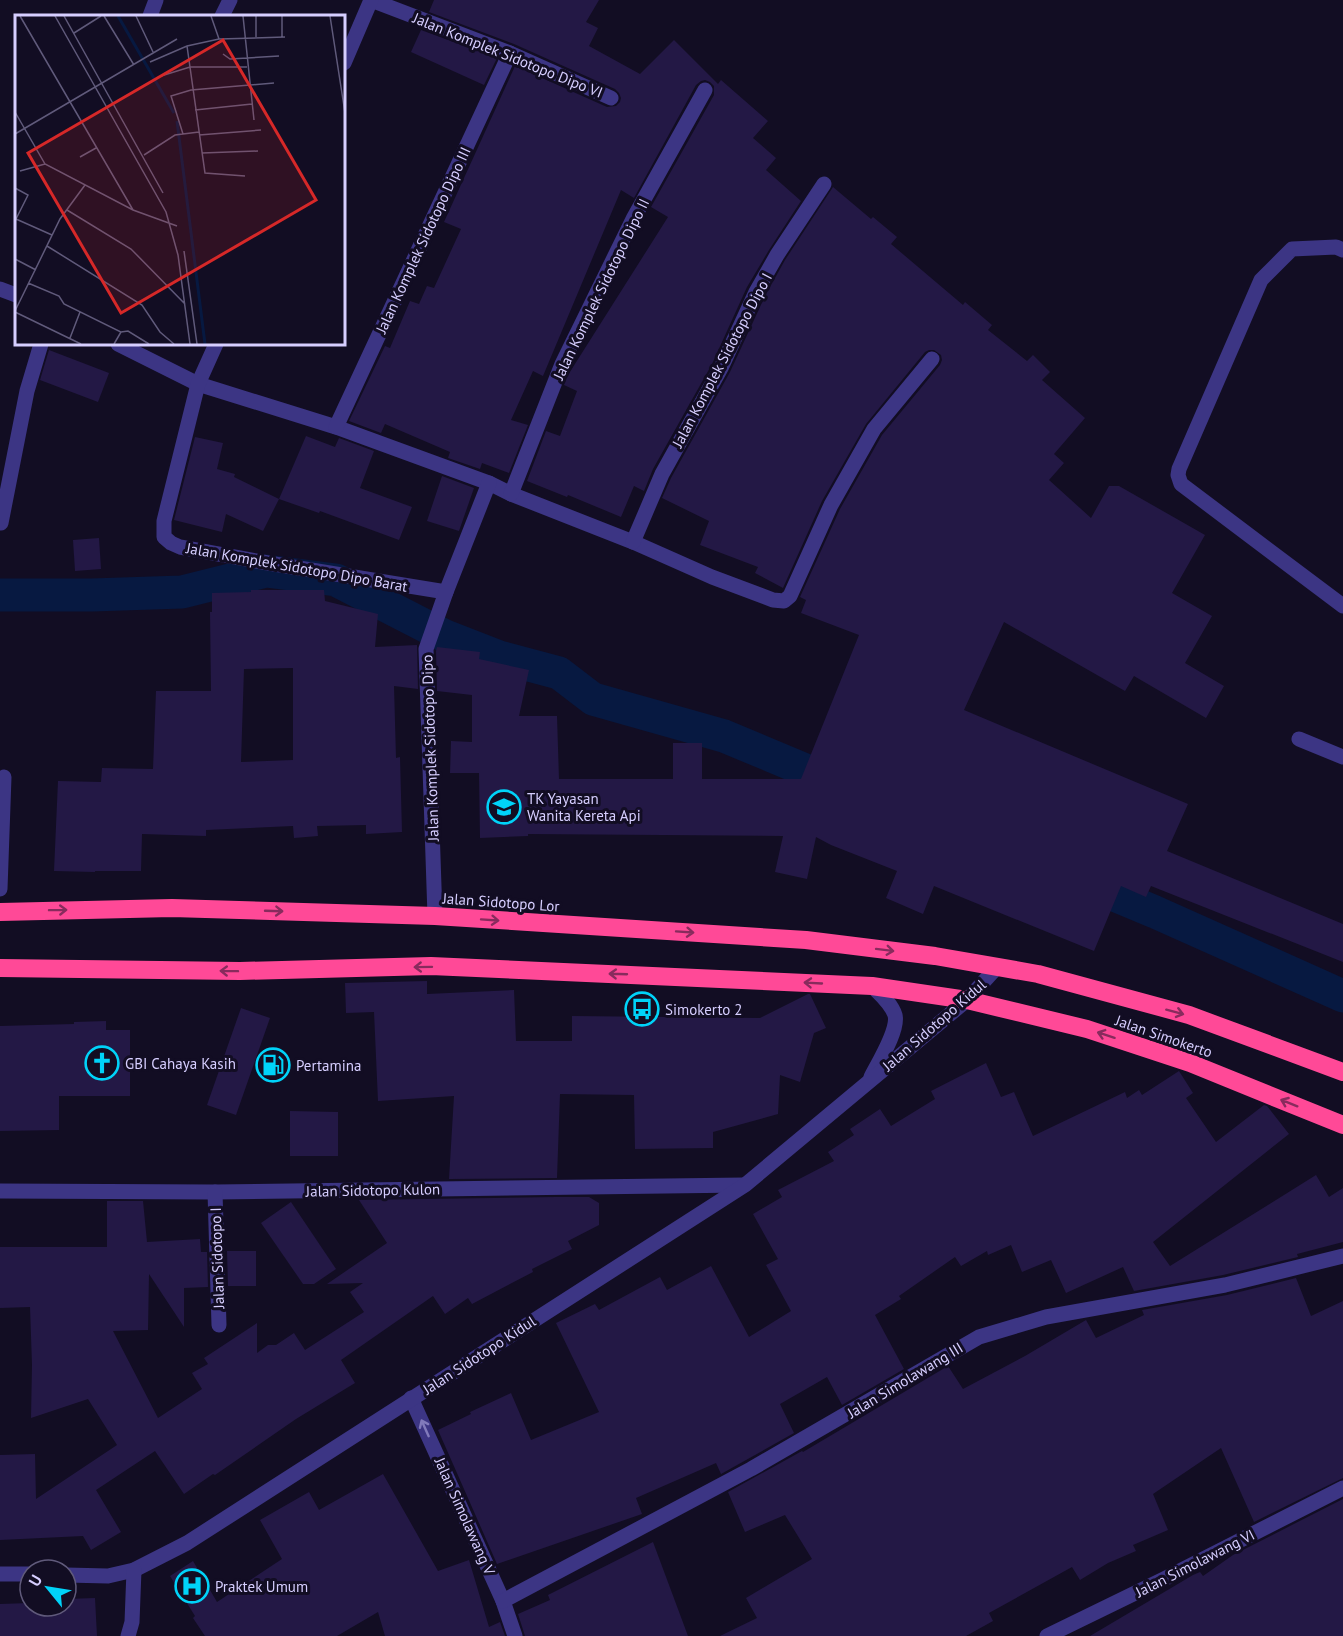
<svg xmlns="http://www.w3.org/2000/svg" width="1343" height="1636" font-family="'PT Sans',sans-serif">
<rect width="100%" height="100%" fill="#120d23"/>
<g fill="none" stroke-linecap="round" stroke-linejoin="round">
<g stroke="#071941" stroke-width="33">
<polyline points="0,595 92,595 182,592 266,571 336,580 445,636 499,657 559,673 593,699 724,736 846,787"/>
<polyline points="1076,879 1155,912 1343,996"/>
</g>
</g>
<g fill="#231845" fill-rule="evenodd">
<polygon points="434,0 599,0 586,22 598,28 589,46 640,74 674,40 718,84 721,80 768,121 753,138 776,158 766,170 801,201 769,250 747,287 712,364 653,469 644,491 634,486 621,517 568,495 567,497 527,481 546,431 560,436 577,391 564,385 568,375 668,217 651,207 714,95 714,86 710,82 705,80 701,81 696,85 634,198 621,190 543,376 533,371 511,420 528,425 509,473 482,463 480,469 448,458 450,452 385,424 381,433 349,421 385,346 390,348 410,301 419,304 427,286 434,288 461,229 444,222 515,66 607,107 616,106 620,102 621,98 619,93 615,89 514,44 429,12"/>
<polygon points="421,30 497,58 484,85 411,52"/>
<polygon points="833,187 871,219 873,217 897,237 891,244 963,305 965,302 992,325 988,330 1027,361 1033,355 1050,372 1042,380 1085,418 1054,454 1064,463 1049,480 1091,518 1109,486 1119,486 1205,535 1172,593 1212,616 1185,663 1224,686 1206,718 1134,676 1125,691 1004,622 964,710 1188,804 1167,851 1343,924 1343,962 1151,886 1146,897 1121,886 1094,951 934,886 923,914 886,898 897,871 831,845 816,837 807,879 775,872 783,836 528,834 528,836 480,838 479,773 450,773 451,741 472,742 472,695 437,691 436,651 437,647 480,652 479,659 529,670 519,716 557,716 559,779 673,779 673,743 702,743 702,779 801,779 859,635 801,613 806,600 800,597 840,509 882,435 940,365 942,360 941,355 934,350 929,350 925,352 866,424 822,501 783,588 755,573 758,567 700,545 709,521 662,498 671,478 730,372 765,296 785,260"/>
<polygon points="49,350 109,373 98,402 40,380"/>
<polygon points="306,436 335,447 339,438 374,451 360,488 412,507 399,540 320,511 319,513 279,499"/>
<polygon points="195,437 223,443 217,469 235,474 234,477 279,499 263,531 226,514 222,532 174,520"/>
<polygon points="442,476 474,488 459,531 427,521"/>
<polygon points="99,538 101,569 75,571 73,540"/>
<path d="M251,590h73l1,11 53,13 -3,33 42,-2 1,44 -24,-3 2,72 4,-1 2,75 -36,2v-9l-49,1 1,10 -24,2 -1,-12 -87,4v6l-64,-2 -1,37h-46v1l-41,-1 4,-90 43,1 1,-14 51,1 3,-78h55l-1,-79h2v-19l39,-1zM293,668v92l-52,2 3,-93z"/>
<polygon points="427,981 427,994 514,990 516,1041 572,1041 572,1016 760,1018 808,994 810,994 826,1028 814,1033 800,1082 780,1075 778,1114 713,1132 713,1148 635,1149 634,1095 560,1094 557,1178 449,1179 454,1096 378,1101 374,1012 346,1013 345,983"/>
<polygon points="241,1008 270,1018 236,1115 207,1105"/>
<polygon points="106,1021 106,1030 130,1030 130,1096 59,1096 59,1130 0,1131 0,1026 74,1024 74,1022"/>
<polygon points="986,1063 1001,1097 1014,1092 1033,1136 1125,1092 1127,1098 1139,1090 1142,1095 1179,1071 1193,1093 1186,1098 1216,1142 1264,1105 1267,1106 1289,1134 1153,1242 1170,1266 1316,1175 1329,1197 1343,1188 1343,1242 1297,1254 1298,1257 1223,1275 1134,1291 1123,1267 1066,1293 1051,1260 1022,1272 1011,1245 988,1255 987,1251 961,1266 955,1257 899,1296 901,1299 875,1315 904,1369 842,1405 827,1377 780,1404 794,1433 746,1460 721,1474 716,1463 636,1498 642,1514 497,1564 438,1430 471,1414 470,1412 511,1393 531,1440 599,1412 556,1323 595,1304 599,1310 660,1277 667,1290 711,1266 749,1337 791,1311 766,1265 778,1259 753,1214 782,1197 778,1190 834,1161 828,1152 854,1135 850,1129 880,1109 891,1126 935,1099 931,1091"/>
<polygon points="290,1111 338,1112 338,1156 290,1156"/>
<polygon points="556,1197 589,1197 599,1203 599,1225 568,1241 572,1249 532,1269 533,1272 472,1304 468,1298 445,1314 433,1296 341,1360 355,1383 296,1419 215,1475 213,1474 184,1494 155,1451 96,1490 121,1532 91,1550 83,1536 0,1540 0,1455 35,1454 36,1499 117,1445 88,1399 31,1418 32,1365 30,1307 0,1308 0,1247 107,1247 107,1201 143,1201 147,1242 200,1239 201,1252 207,1252 208,1287 184,1288 184,1327 149,1274 148,1330 113,1331 158,1418 202,1389 192,1373 208,1364 204,1358 257,1323 257,1353 268,1345 276,1345 294,1333 305,1350 364,1312 350,1292 363,1283 327,1284 387,1243 359,1200"/>
<polygon points="291,1202 336,1269 314,1284 303,1284 261,1223"/>
<polygon points="227,1251 256,1251 256,1286 228,1286"/>
<polygon points="1296,1278 1311,1316 1343,1301 1343,1478 1254,1522 1221,1448 1153,1494 1168,1530 1133,1545 1136,1551 1108,1563 1080,1580 1072,1567 989,1613 993,1621 966,1636 720,1636 757,1618 746,1598 812,1559 785,1515 745,1532 728,1492 802,1451 803,1452 948,1366 963,1389 1025,1356 1086,1320 1096,1338 1144,1315 1142,1310 1227,1295"/>
<polygon points="383,1474 438,1571 469,1560 489,1627 500,1622 505,1636 385,1636 378,1612 337,1636 205,1636 193,1618 195,1616 170,1576 193,1561 217,1602 282,1559 260,1520 309,1492 319,1510"/>
<polygon points="1343,1499 1343,1636 1090,1636 1193,1575 1200,1572 1203,1576 1233,1555"/>
<polygon points="653,1542 688,1636 525,1636 518,1614 550,1600 548,1595"/>
<polygon points="95,1598 97,1636 0,1636 0,1604 30,1603 30,1606 66,1606 66,1599"/>
</g>
<g fill="none" stroke-linecap="round" stroke-linejoin="round">
<g stroke="#3c3584" stroke-width="15">
<polyline points="371,0 510,53 611,98"/>
<polyline points="150,16 156,0"/>
<polyline points="222,16 230,0"/>
<polyline points="344,63 371,0"/>
<polyline points="1343,250 1336,247 1292,249 1261,280 1179,469 1178,475 1181,484 1343,606"/>
<polyline points="0,289 16,295"/>
<polyline points="118,344 198,384 336,427 489,483 511,494 633,542 712,577 773,600 784,601 790,596 831,505 874,429 932,359"/>
<polyline points="216,344 198,384 164,521 164,537 171,543 180,547 262,562 446,592"/>
<polyline points="336,427 510,53"/>
<polyline points="511,494 562,364 633,219 705,90"/>
<polyline points="1,523 27,391 41,344"/>
<polyline points="633,542 662,474 721,368 756,292 777,255 824,184"/>
<polyline points="1299,739 1343,757"/>
<polyline points="0,889 4,777"/>
<polyline points="435,916 426,649 446,592 489,483"/>
<path d="M871,1077c7,-14 28,-47 24,-62 -4,-12 -15,-21 -23,-29"/>
<polyline points="0,1191 215,1192 744,1185"/>
<polyline points="215,1192 219,1325"/>
<polyline points="411,1398 503,1601 515,1636"/>
<polyline points="0,1574 30,1574"/>
<polyline points="66,1575 108,1576 134,1570 187,1543 745,1185 967,1000 998,966"/>
<polyline points="503,1601 751,1469 979,1337 1046,1317 1225,1285 1343,1256"/>
<polyline points="128,1636 132,1622 134,1570"/>
<polyline points="1047,1636 1164,1579 1343,1488"/>
</g>
<g stroke="#ff4997" stroke-width="18">
<polyline points="0,912 172,908 435,916 806,940 935,956 1038,974 1189,1015 1343,1072"/>
<polyline points="0,968 240,971 431,966 872,986 967,1000 1087,1029 1190,1063 1343,1125"/>
</g>
</g>
<defs><path id="oneway-shaft" d="M-6 0H5M1.5-3L5.5 0L1.5 3" fill="none" stroke-width="1.6" stroke-linecap="round" stroke-linejoin="round" transform="scale(1.5)"/></defs>
<g stroke="#882b5d">
<use href="#oneway-shaft" transform="translate(58 910) rotate(-1)"/>
<use href="#oneway-shaft" transform="translate(274 911) rotate(2)"/>
<use href="#oneway-shaft" transform="translate(490 920) rotate(4)"/>
<use href="#oneway-shaft" transform="translate(685 932) rotate(4)"/>
<use href="#oneway-shaft" transform="translate(885 950) rotate(7)"/>
<use href="#oneway-shaft" transform="translate(423 967) rotate(179)"/>
<use href="#oneway-shaft" transform="translate(229 971) rotate(-179)"/>
<use href="#oneway-shaft" transform="translate(618 974) rotate(-178)"/>
<use href="#oneway-shaft" transform="translate(813 983) rotate(-177)"/>
<use href="#oneway-shaft" transform="translate(1175 1012) rotate(15)"/>
<use href="#oneway-shaft" transform="translate(1106 1035) rotate(-162)"/>
<use href="#oneway-shaft" transform="translate(1289 1103) rotate(-158)"/>
</g>
<use stroke="#817abb" href="#oneway-shaft" transform="translate(425 1428) rotate(-114)"/>
<defs>
<symbol id="school-ring" viewBox="-11 -11 22 22"><circle r="9.5" fill="#120d23" stroke="#00d3f9" stroke-width="1.5"/><path d="M0-5L7-2L0 1L-7-2ZM-4 1L0 2.5L4 1V4Q0 6-4 4Z" fill="#00d3f9"/></symbol>
<symbol id="bus-ring" viewBox="-11 -11 22 22"><circle r="9.5" fill="#120d23" stroke="#00d3f9" stroke-width="1.5"/><path d="M-5-6H5V4H4V6H2V4H-2V6H-4V4H-5ZM-3.5-4V0h7V-4ZM-3.5 1.2v1.5H-2V1.2ZM2 1.2v1.5H3.5V1.2Z" fill="#00d3f9"/></symbol>
<symbol id="church-ring" viewBox="-11 -11 22 22"><circle r="9.5" fill="#120d23" stroke="#00d3f9" stroke-width="1.5"/><path d="M-1.2-6h2.4v3.5h3.3v2.4h-3.3V6h-2.4V-.1h-3.3v-2.4h3.3Z" fill="#00d3f9"/></symbol>
<symbol id="fuel-ring" viewBox="-11 -11 22 22"><circle r="9.5" fill="#120d23" stroke="#00d3f9" stroke-width="1.5"/><path d="M-5.5-6h7V0h2V4h1.3V-2.5L3-4.5l.8-.8L6-3V5H2.5V1h-1V6h-7ZM-4.2-4.7v3.2H.2V-4.7Z" fill="#00d3f9"/></symbol>
<symbol id="hospital-ring" viewBox="-11 -11 22 22"><circle r="9.5" fill="#120d23" stroke="#00d3f9" stroke-width="1.5"/><path d="M-5-5h3v3.5h4V-5h3V5h-3V1.5h-4V5h-3Z" fill="#00d3f9"/></symbol>
</defs>
<g fill-rule="evenodd">
<use href="#school-ring" x="485" y="788" width="38" height="38"/>
<use href="#bus-ring" x="623" y="990" width="38" height="38"/>
<use href="#church-ring" x="83" y="1044" width="38" height="38"/>
<use href="#fuel-ring" x="254" y="1046" width="38" height="38"/>
<use href="#hospital-ring" x="173" y="1567" width="38" height="38"/>
</g>
<g text-anchor="middle" dominant-baseline="central" stroke-width="6" stroke-linejoin="round" paint-order="stroke">
<g font-size="15" fill="#d6ceff" stroke="#120d23">
<text transform="translate(508 55) rotate(22)">Jalan Komplek Sidotopo Dipo VI</text>
<text transform="translate(423 240) rotate(-65)">Jalan Komplek Sidotopo Dipo III</text>
<text transform="translate(601 289) rotate(-64)">Jalan Komplek Sidotopo Dipo II</text>
<text transform="translate(722 360) rotate(-62)">Jalan Komplek Sidotopo Dipo I</text>
<text transform="translate(297 567) rotate(10)">Jalan Komplek Sidotopo Dipo Barat</text>
<text transform="translate(430 748) rotate(-92)">Jalan Komplek Sidotopo Dipo</text>
<text transform="translate(501 902) rotate(4)">Jalan Sidotopo Lor</text>
<text transform="translate(934 1025) rotate(-41)">Jalan Sidotopo Kidul</text>
<text transform="translate(1164 1036) rotate(19)">Jalan Simokerto</text>
<text transform="translate(373 1190) rotate(-1)">Jalan Sidotopo Kulon</text>
<text transform="translate(217 1258) rotate(-92)">Jalan Sidotopo I</text>
<text transform="translate(479 1355) rotate(-33)">Jalan Sidotopo Kidul</text>
<text transform="translate(905 1380) rotate(-31)">Jalan Simolawang III</text>
<text transform="translate(465 1516) rotate(66)">Jalan Simolawang V</text>
<text transform="translate(1195 1563) rotate(-27)">Jalan Simolawang VI</text>
</g>
<g font-size="15" fill="#d6ceff" stroke="#120d23" text-anchor="start">
<text x="527" y="798">TK Yayasan<tspan x="527" dy="17">Wanita Kereta Api</tspan></text>
<text x="665" y="1009">Simokerto 2</text>
<text x="125" y="1063">GBI Cahaya Kasih</text>
<text x="296" y="1065">Pertamina</text>
<text x="215" y="1586">Praktek Umum</text>
</g>
</g>
<g transform="translate(15 15)">
<rect width="330" height="330" fill="#120d23"/>
<path fill="none" stroke="#071941" stroke-width="3" d="M103,1l56,97M162,106l28,223"/>
<path fill="none" stroke="#605a7b" stroke-width="1.5" d="M5,1l113,194M40,1l111,196 12,43 12,89M49,1l99,177M89,1l30,49M121,1l17,36M196,1l8,23M228,1l11,104M267,1v21M315,1l15,97M59,18l27,-17M241,22v-21M172,31l18,127 40,3M208,39l7,5 49,-3M135,47l37,-16 32,-7 66,-2M146,61l29,-9h57M180,95l57,-6M0,97l30,52 88,46 44,16M0,119l162,-95M168,119l-12,-38 20,-6 83,-7M184,120l62,-5M187,138l56,-2M129,140l31,-20 24,-3M65,142l16,-9M5,156l25,-7M0,173l13,7 -13,26M52,195l64,39 54,55M1,204l36,16M32,231l95,59 18,27 14,12M169,236l13,93M0,244l21,11M13,268l31,13 5,8 57,28 -7,12M0,296l45,-92 25,-34M0,297l66,32M106,317l7,-1 21,13M55,323l10,-26"/>
<path fill="#d62828" fill-opacity="0.15" stroke="#d62828" stroke-width="3" d="M208,25l93,160 -195,113 -93,-160z"/>
<rect width="330" height="330" fill="none" stroke="#d6ceff" stroke-width="3"/>
</g>
<g transform="translate(48 1588) rotate(300)"><circle r="28" fill="#120d23" stroke="#605a7b" stroke-width="1.5"/>
<path d="M0-4.5L10 22L0 15L-10 22Z" fill="#00d3f9"/>
<text y="-9" font-size="16" font-weight="bold" text-anchor="middle" fill="#d6ceff">U</text>
</g>
</svg>
